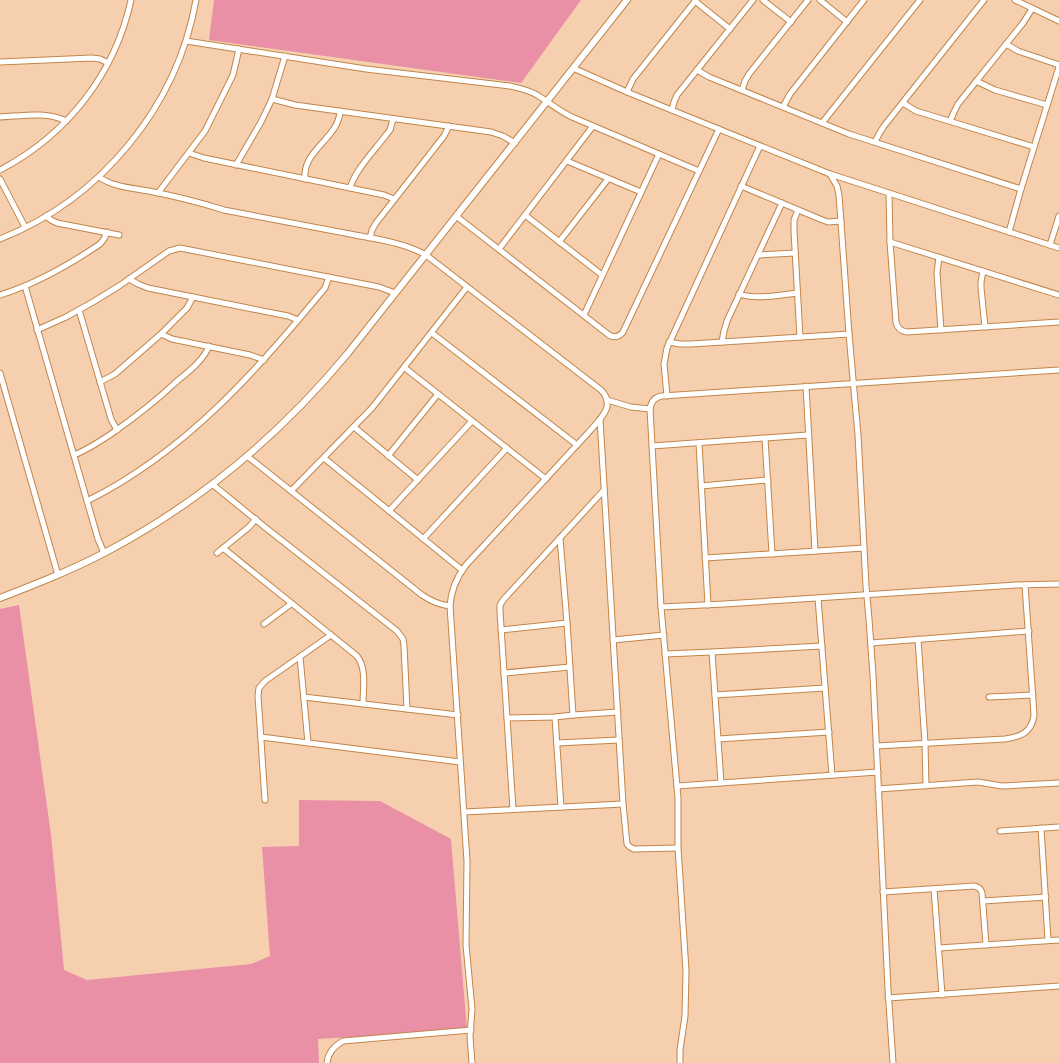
<svg xmlns="http://www.w3.org/2000/svg" width="1059" height="1063" font-family="'IBM Plex Serif',serif">
<rect width="100%" height="100%" fill="#f6d0ae"/>
<g fill="#e990a7">
<polygon points="214,0 581,0 521,83 209,40"/>
<polygon points="19,605 51,835 64,970 87,980 251,964 270,956 262,847 299,846 299,800 380,801 451,839 467,1030 318,1039 319,1063 0,1063 0,609"/>
</g>
<g fill="none" stroke-linecap="round" stroke-linejoin="round">
<defs>
<g id="minor">
<polyline points="763,0 791,22"/>
<polyline points="820,0 847,22"/>
<polyline points="1015,0 1059,21"/>
<polyline points="695,1 730,29"/>
<path d="M186,41l180,28 144,17c9,2 19,4 27,9 12,7 22,16 35,22l127,54"/>
<polyline points="1006,44 1018,51 1059,65"/>
<polyline points="0,62 92,58 100,59 108,63"/>
<polyline points="573,68 627,92 830,174 1059,248"/>
<polyline points="697,70 709,77 849,134 1021,189"/>
<polyline points="976,81 995,90 1047,105"/>
<polyline points="742,90 745,81 749,74 808,0"/>
<polyline points="627,92 633,79 696,0"/>
<polyline points="272,99 295,105 491,132 503,136 515,143"/>
<polyline points="903,103 916,111 1034,147"/>
<polyline points="783,107 790,94 864,0"/>
<polyline points="672,110 674,102 677,95 753,0"/>
<path d="M0,117c22,-1 46,-6 66,4"/>
<polyline points="950,121 954,112 958,104 1023,23 1032,9"/>
<polyline points="822,123 920,0"/>
<polyline points="875,142 879,134 884,126 984,0"/>
<polyline points="189,153 204,158 384,195 394,199"/>
<polyline points="567,161 641,192"/>
<polyline points="236,165 261,122 272,99 285,56"/>
<path d="M0,170c67,-35 115,-96 131,-170"/>
<polyline points="830,174 837,186 839,195 849,334 858,435 866,586 869,619 873,675 888,989 893,1063"/>
<path d="M99,177c14,10 33,11 50,14 25,5 50,11 75,19 42,8 84,16 126,24 25,5 53,8 76,21l175,135c16,16 -2,30 -13,43l-122,132c-10,13 -15,25 -16,41l17,255 -1,84 6,64 -2,27 2,27"/>
<polyline points="0,179 25,227"/>
<path d="M305,179c-3,-29 34,-41 35,-68"/>
<polyline points="741,186 820,219 828,222 841,221"/>
<path d="M350,188c5,-18 25,-38 36,-53l4,-5 3,-11"/>
<polyline points="158,193 205,131 233,75 239,49"/>
<path d="M889,193l1,49 6,80c1,6 5,9 11,10l152,-10"/>
<polyline points="798,210 794,220 794,231 800,337"/>
<polyline points="525,215 602,275"/>
<polyline points="46,216 51,220 57,223 119,235"/>
<path d="M456,216l153,119c5,3 10,2 14,-3l96,-203"/>
<polyline points="1009,232 1021,189 1059,67"/>
<polyline points="370,238 372,230 376,223 444,136 449,126"/>
<path d="M0,239c101,-40 177,-132 196,-239"/>
<polyline points="559,242 608,179"/>
<polyline points="890,242 1059,295"/>
<polyline points="1050,245 1059,216"/>
<polyline points="499,249 593,126"/>
<polyline points="758,255 795,253"/>
<polyline points="939,257 937,273 941,330"/>
<polyline points="983,271 981,282 981,288 985,327"/>
<polyline points="129,279 138,284 148,288 288,316 298,320"/>
<polyline points="25,286 98,539 104,553"/>
<path d="M739,294c17,6 41,1 58,-1"/>
<path d="M0,295c36,-11 69,-30 100,-51l4,-5 3,-7"/>
<polyline points="79,310 111,419 117,430"/>
<polyline points="584,315 659,154"/>
<polyline points="37,330 66,317 93,302 119,286 169,251 180,248 379,287 395,293"/>
<polyline points="432,333 577,445"/>
<polyline points="161,334 172,339 250,355 264,360"/>
<polyline points="669,342 680,344 691,344 849,334"/>
<polyline points="722,342 724,331 727,321 782,203"/>
<polyline points="405,368 546,479"/>
<polyline points="0,373 58,575"/>
<polyline points="100,382 115,374 161,334 187,308 193,297"/>
<polyline points="806,386 815,551"/>
<polyline points="667,396 664,364 667,348 760,146"/>
<polyline points="607,400 631,407 650,409"/>
<polyline points="600,419 623,804 627,844 630,847 634,849 678,848"/>
<polyline points="354,427 418,480"/>
<polyline points="765,438 772,554"/>
<polyline points="699,443 708,605"/>
<polyline points="652,446 808,435"/>
<path d="M74,455c13,-5 25,-13 37,-21 23,-16 45,-33 65,-52 11,-9 28,-22 33,-36"/>
<path d="M247,456l175,139c9,6 17,10 28,11"/>
<polyline points="388,456 438,394"/>
<polyline points="324,458 462,570"/>
<polyline points="212,484 266,528 397,631 403,639 404,646 407,709"/>
<polyline points="701,486 768,480"/>
<polyline points="291,491 372,408 467,287"/>
<path d="M87,501c99,-49 169,-130 238,-213l4,-11"/>
<polyline points="389,511 472,421"/>
<polyline points="560,538 567,623 573,715"/>
<polyline points="423,539 507,448"/>
<path d="M223,548l134,108c10,13 6,32 6,48"/>
<polyline points="217,553 249,527 256,519"/>
<polyline points="705,558 864,548"/>
<polyline points="818,598 832,775"/>
<polyline points="661,607 724,604 1016,585 1059,584"/>
<polyline points="264,624 291,604"/>
<polyline points="501,630 567,623"/>
<polyline points="918,639 925,743 926,786"/>
<polyline points="613,640 664,635"/>
<polyline points="871,643 1029,631"/>
<polyline points="712,652 721,783"/>
<polyline points="665,654 712,652 822,646"/>
<polyline points="300,657 308,743"/>
<polyline points="504,673 570,667"/>
<polyline points="715,695 825,688"/>
<polyline points="304,697 458,715"/>
<polyline points="989,697 1033,695"/>
<polyline points="555,717 561,807"/>
<polyline points="507,718 555,717 573,715 618,712"/>
<polyline points="261,737 460,762"/>
<polyline points="718,739 829,732"/>
<polyline points="557,743 619,740"/>
<path d="M876,746l129,-7c16,-2 27,-7 29,-24l-9,-130"/>
<polyline points="677,786 878,772"/>
<polyline points="878,789 978,782 1002,786 1059,783"/>
<polyline points="265,800 258,696 259,688 265,681 331,635"/>
<polyline points="513,809 500,612 500,605 504,599 604,490"/>
<polyline points="464,812 623,804"/>
<polyline points="1041,828 1048,940"/>
<polyline points="1000,831 1059,827"/>
<polyline points="934,889 942,995"/>
<path d="M883,892l91,-6c5,1 7,3 8,7l4,52"/>
<polyline points="983,901 1046,897"/>
<polyline points="939,948 1059,940"/>
<polyline points="888,998 1059,986"/>
<path d="M327,1063c1,-11 7,-17 16,-22l128,-11"/>
<path d="M680,1063v-13l5,-34 1,-45 -8,-123v-50l-17,-191 -11,-198c1,-7 5,-12 12,-13l397,-26"/>
</g>
<path id="tertiary" d="M0,598c36,-14 72,-28 106,-46 93,-49 175,-118 242,-199l279,-353"/>
</defs>
<use href="#minor" stroke="#c1854b" stroke-width="7"/>
<use href="#tertiary" stroke="#c1854b" stroke-width="8"/>
<use href="#minor" stroke="#fff" stroke-width="5"/>
<use href="#tertiary" stroke="#fff" stroke-width="6"/>
</g>
</svg>
